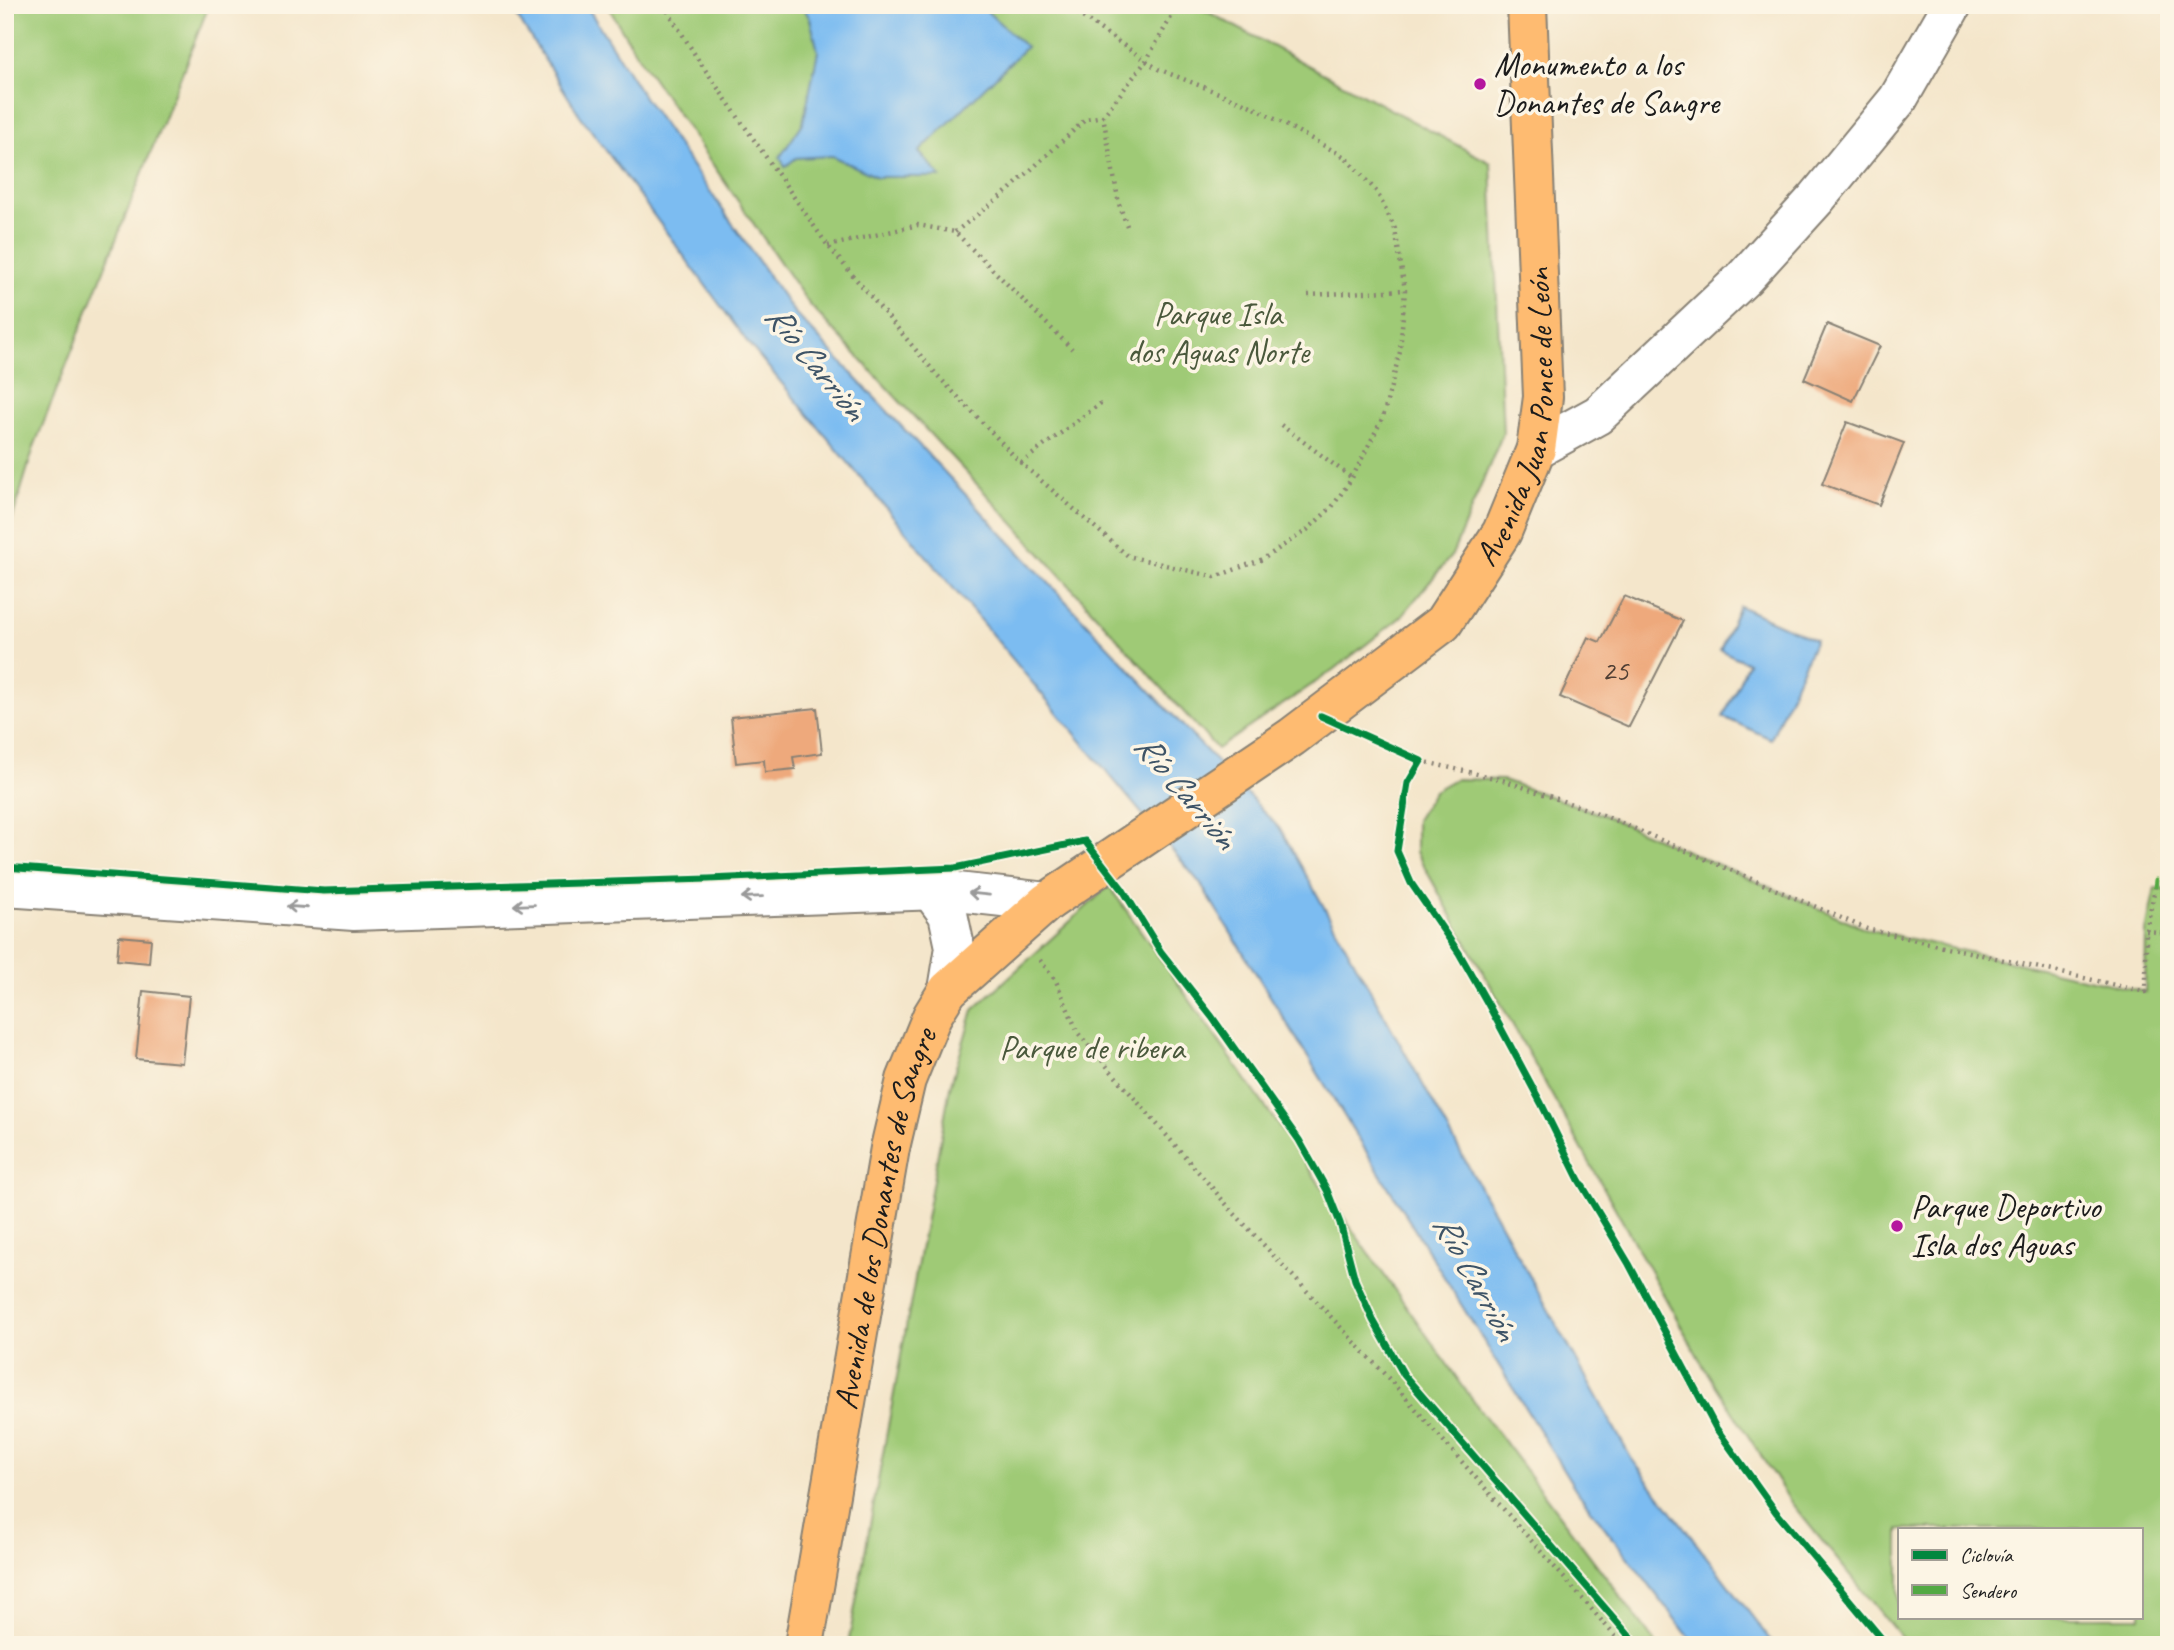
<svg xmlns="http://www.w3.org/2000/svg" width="2174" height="1650" font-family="Caveat,sans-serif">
<rect width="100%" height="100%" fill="#fcf5e5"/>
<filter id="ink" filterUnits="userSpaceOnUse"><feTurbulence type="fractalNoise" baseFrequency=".0143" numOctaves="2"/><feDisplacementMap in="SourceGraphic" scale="14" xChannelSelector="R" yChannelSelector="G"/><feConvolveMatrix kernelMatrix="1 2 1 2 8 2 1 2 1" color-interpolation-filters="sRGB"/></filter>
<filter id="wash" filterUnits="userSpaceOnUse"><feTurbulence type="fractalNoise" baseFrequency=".00686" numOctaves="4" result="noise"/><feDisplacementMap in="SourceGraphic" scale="28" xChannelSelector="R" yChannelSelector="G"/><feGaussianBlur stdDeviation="1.57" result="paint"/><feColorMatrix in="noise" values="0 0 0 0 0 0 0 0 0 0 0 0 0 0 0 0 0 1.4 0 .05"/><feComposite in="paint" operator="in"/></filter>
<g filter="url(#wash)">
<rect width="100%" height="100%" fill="#f4e6cb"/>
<g fill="#9fca76" stroke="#5e7349" stroke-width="2" fill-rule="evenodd">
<polygon points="5,5 209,5 34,447 5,543"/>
<polygon points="607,5 1195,5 1491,163 1503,433 1452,555 1401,617 1335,669 1217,749 1014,524 809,304 637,55"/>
<path d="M1455,779l48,1 100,35 264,114 278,63 1,-61 9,-43 14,2v755h-262l-115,-141 -87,-135 -289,-517v-32l18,-29zM2141,1529v88h-242v-88z"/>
<polygon points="1109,886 1469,1395 1657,1645 848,1645 950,1087 973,1010"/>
</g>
<g fill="#7cbcf1" stroke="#4c6c86" stroke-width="2">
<polygon points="510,5 586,5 642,94 794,312 1281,830 1631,1458 1774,1645 1695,1645 1576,1490 1200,883 748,343 579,114"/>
<polygon points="802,5 980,5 1026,47 919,152 941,177 877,177 832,156 796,158 785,167 780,157 803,123 818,51 810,19"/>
<polygon points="1739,606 1815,640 1771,739 1723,717 1748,663 1720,650"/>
</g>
<g id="blocks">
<g fill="#eea97c">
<polygon points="1827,324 1880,346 1853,401 1804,379"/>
<polygon points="1847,422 1904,443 1879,505 1822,484"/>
<polygon points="1624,596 1683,621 1629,727 1560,697 1588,637 1600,642"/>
<polygon points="817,708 822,753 793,757 795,769 765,772 764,760 736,763 731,717"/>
<polygon points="119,936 151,939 149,963 117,960"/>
<polygon points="143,991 189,996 182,1063 136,1059"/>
</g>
</g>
</g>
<g filter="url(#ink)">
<use href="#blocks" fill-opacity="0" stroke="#888174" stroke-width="2"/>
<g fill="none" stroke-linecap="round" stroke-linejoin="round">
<defs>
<g id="minor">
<polyline points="1536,449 1598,415 1744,278 1816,199 1898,99 1952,5"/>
<polyline points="5,887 354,911 939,890 1047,902"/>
<polyline points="931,891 948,914 955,947 948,990"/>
</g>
<g id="major">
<path id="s1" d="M804,1645l86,-497 16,-68 26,-64 16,-26 99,-88 245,-165 151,-114 59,-91 34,-83 7,-52 -16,-392"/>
</g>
</defs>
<use href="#minor" stroke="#888174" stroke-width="42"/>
<use href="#major" stroke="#888174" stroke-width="42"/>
<g stroke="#888174" stroke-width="4.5" stroke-dasharray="2 5" stroke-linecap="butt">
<polyline points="664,5 699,61 828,246 937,375 1021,463 1128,556 1215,577 1263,559 1307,530 1332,507 1352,478 1383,417 1400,352 1405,290 1395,229 1377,192 1345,157 1249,105 1158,69 1065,5"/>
<polyline points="1127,226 1119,204 1103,116 1146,61 1178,5"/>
<polyline points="955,232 1009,190 1086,119 1103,116"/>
<polyline points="828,246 918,225 955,232 1072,349"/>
<polyline points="1308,295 1405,290"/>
<polyline points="1281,425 1352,478"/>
<polyline points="1021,463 1105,400"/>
<polyline points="1421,761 1503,780 1603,815 1867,929 2146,992 2146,931 2155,888"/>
<polyline points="2146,931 2169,933"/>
<polyline points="1040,960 1056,981 1078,1033 1233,1212 1390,1380 1623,1645"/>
</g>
<use href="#minor" stroke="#fff" stroke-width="38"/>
<use href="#major" stroke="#febb71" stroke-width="38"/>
<polyline stroke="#52a943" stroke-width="5" stroke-dasharray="10 5" stroke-linecap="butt" points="2155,888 2156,880 2169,882"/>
<defs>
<g id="cycleway">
<polyline points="1321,716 1421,761 1408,783 1397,851 1411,883 1459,953 1488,1004 1541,1103 1579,1180 1629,1264 1716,1428 1776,1512 1887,1645"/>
<polyline points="5,867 324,891 708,879 955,868 1085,841 1123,890 1161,952 1212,1017 1299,1140 1327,1190 1340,1223 1355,1280 1373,1320 1404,1375 1637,1645"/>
</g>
</defs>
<use href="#cycleway" stroke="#fcf5e5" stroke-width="11"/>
<use href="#cycleway" stroke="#00873e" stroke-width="7"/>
</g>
<defs><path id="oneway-shaft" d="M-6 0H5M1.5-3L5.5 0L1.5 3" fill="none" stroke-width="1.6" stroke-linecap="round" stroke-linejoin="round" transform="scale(1.75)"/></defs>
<g stroke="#999">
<use href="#oneway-shaft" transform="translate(979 894) rotate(-174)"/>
<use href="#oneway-shaft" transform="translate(752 897) rotate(178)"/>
<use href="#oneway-shaft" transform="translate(524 905) rotate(178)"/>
<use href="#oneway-shaft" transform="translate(297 907) rotate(-176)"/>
</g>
</g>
<g fill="#b5179e" stroke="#fcf5e5" stroke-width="2.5">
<circle cx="1480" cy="84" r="7"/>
<circle cx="1897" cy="1226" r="7"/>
</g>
<g text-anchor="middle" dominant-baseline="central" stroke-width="7" stroke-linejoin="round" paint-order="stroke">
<g font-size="30" fill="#503f34">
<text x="1615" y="670">25</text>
</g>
<g font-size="33" fill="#1c1c1c" stroke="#fcf5e5" text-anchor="start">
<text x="1494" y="65">Monumento a los<tspan x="1494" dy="38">Donantes de Sangre</tspan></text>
<text x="1911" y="1207">Parque Deportivo<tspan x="1911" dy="38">Isla dos Aguas</tspan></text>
</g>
<g font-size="33" fill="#4a593c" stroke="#fcf5e5">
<text x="1218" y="314">Parque Isla<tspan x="1218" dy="38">dos Aguas Norte</tspan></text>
<text x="1092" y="1048">Parque de ribera</text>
</g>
<g font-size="33" fill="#1c1c1c" stroke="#fcf5e5">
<text stroke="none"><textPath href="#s1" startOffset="1517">Avenida Juan Ponce de León</textPath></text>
<text stroke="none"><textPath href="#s1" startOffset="434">Avenida de los Donantes de Sangre</textPath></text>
</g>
<g font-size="35" font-style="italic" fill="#3e5467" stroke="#fcf5e5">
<text transform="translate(816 362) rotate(51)">Río Carrión</text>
<text transform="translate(1186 791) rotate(50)">Río Carrión</text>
<text transform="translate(1476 1277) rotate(61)">Río Carrión</text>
</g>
</g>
<rect width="2174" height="1650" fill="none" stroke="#fcf5e5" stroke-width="28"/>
<rect x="1898" y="1528" width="245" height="91" fill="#fcf5e5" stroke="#a29e95" stroke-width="2"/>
<rect x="1912" y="1550" width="35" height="10" fill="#00873e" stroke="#a29e95" stroke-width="2"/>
<text x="1960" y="1562" font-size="21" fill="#1c1c1c">Ciclovía</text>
<rect x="1912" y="1585" width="35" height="10" fill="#52a943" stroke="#a29e95" stroke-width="2"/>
<text x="1960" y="1598" font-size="21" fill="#1c1c1c">Sendero</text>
</svg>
